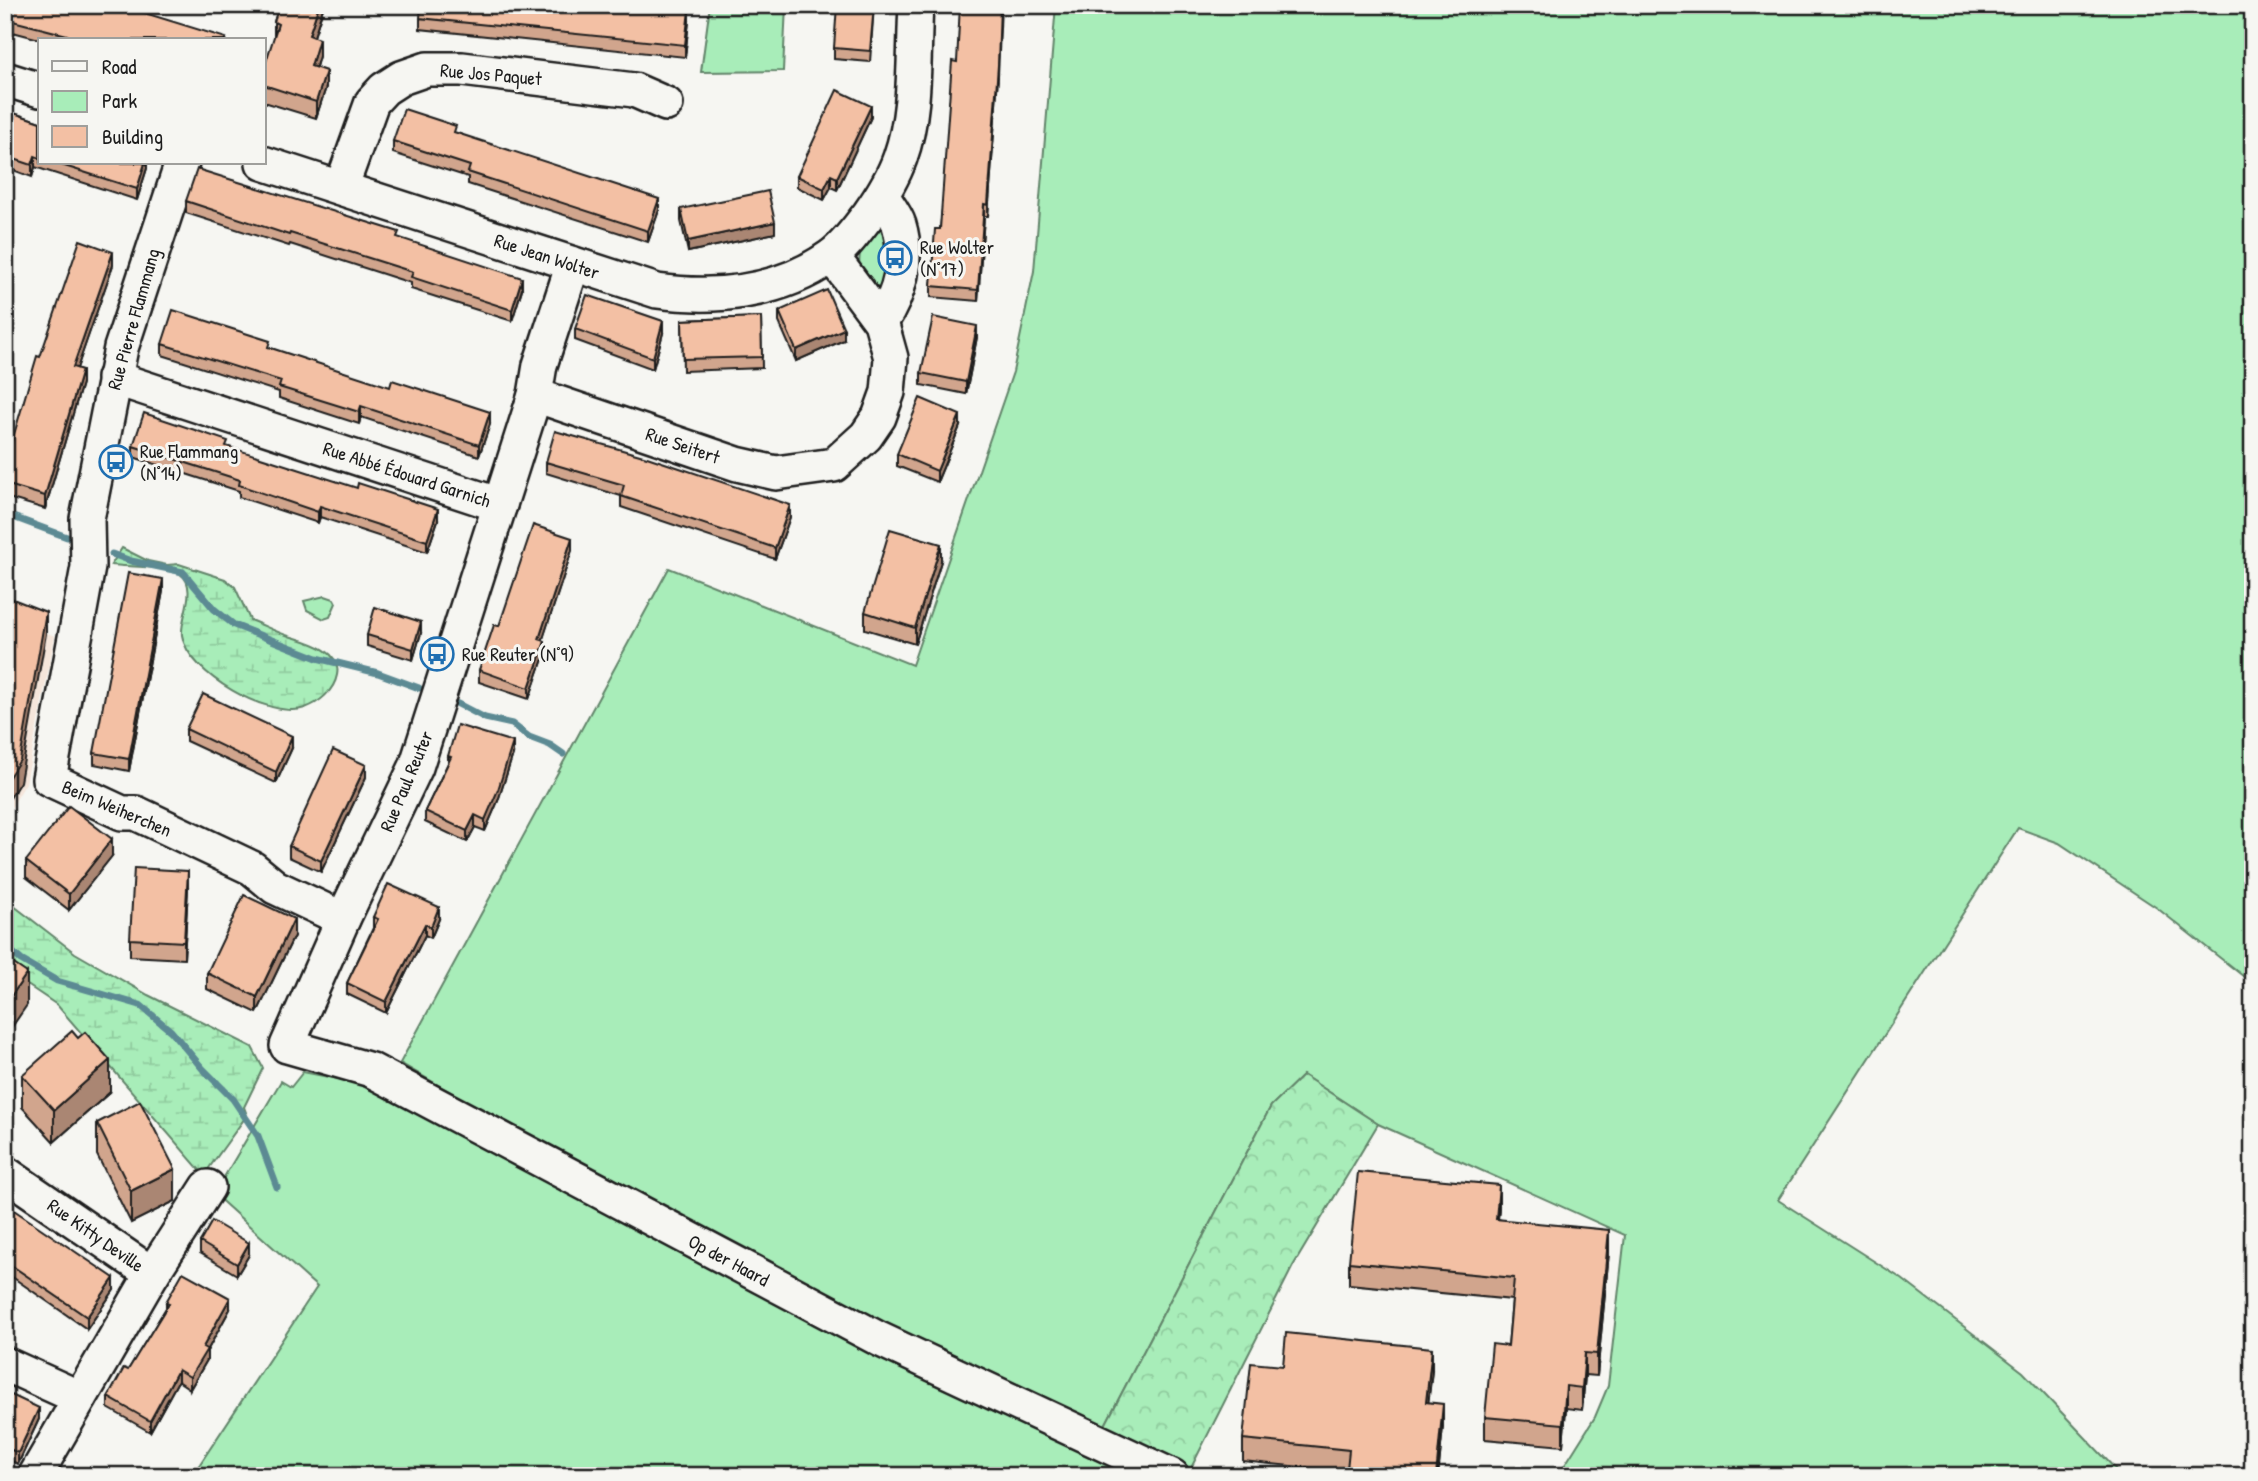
<svg xmlns="http://www.w3.org/2000/svg" width="2258" height="1481" font-family="'Patrick Hand',sans-serif">
<defs>
<pattern id="forest-crowns" width="20" height="18" patternUnits="userSpaceOnUse" patternTransform="scale(1.75)"><rect width="20" height="18" fill="#a8edb9"/><path d="M2 6a3 3 0 1 1 6 0M12 15a3 3 0 1 1 6 0" fill="none" stroke="#90cb9e"/></pattern>
<pattern id="wetland-marsh" width="20" height="14" patternUnits="userSpaceOnUse" patternTransform="scale(1.75)"><rect width="20" height="14" fill="#a8edb9"/><path d="M1 5h8M5 5V1M11 12h8M15 12V8" fill="none" stroke="#90cb9e"/></pattern>
</defs>
<rect width="100%" height="100%" fill="#f6f6f2"/>
<filter id="ink" filterUnits="userSpaceOnUse"><feTurbulence type="fractalNoise" baseFrequency=".0143" numOctaves="2"/><feDisplacementMap in="SourceGraphic" scale="14" xChannelSelector="R" yChannelSelector="G"/><feConvolveMatrix kernelMatrix="1 2 1 2 8 2 1 2 1" color-interpolation-filters="sRGB"/></filter>
<g filter="url(#ink)">
<polygon fill="#f5e6db" points="5,617 55,636 26,783 5,818"/>
<g fill="#a8edb9" stroke="#62846a" stroke-width="2">
<polygon points="710,5 786,5 783,71 701,72"/>
<polygon points="1056,5 2253,5 2253,984 2157,908 2059,843 2018,828 1778,1200 1902,1279 2023,1372 2122,1476 1558,1476 1595,1417 1608,1386 1625,1235 1378,1124 1303,1075 1271,1106 1101,1433 914,1345 721,1236 708,1237 577,1165 400,1063 669,568 912,665 1013,372 1034,271"/>
<polygon points="883,225 892,251 882,288 877,288 859,266 860,251"/>
<polygon points="325,596 334,599 336,603 330,617 324,619 307,610 304,601"/>
<polygon points="303,1072 375,1086 1139,1476 192,1476 317,1287 214,1194 281,1081 291,1087"/>
</g>
<polygon fill="url(#forest-crowns)" stroke="#62846a" stroke-width="2" points="1303,1075 1378,1124 1293,1266 1187,1476 1101,1433 1271,1106"/>
<g fill="url(#wetland-marsh)" stroke="#62846a" stroke-width="2">
<path d="M122,548l26,13 19,4 12,-1 46,15 10,8 15,33c13,5 26,12 39,16 19,6 53,14 48,39 -3,16 -18,28 -32,33 -34,12 -118,-34 -123,-73 -2,-17 17,-48 -2,-61 -12,-8 -53,-7 -69,-9z"/>
<polygon points="5,899 75,953 148,995 252,1047 263,1068 244,1107 247,1115 204,1175 57,1005 5,970"/>
</g>
<g fill="none" stroke-linecap="round" stroke-linejoin="round">
<g stroke="#5b8a93" stroke-width="7">
<polyline points="5,514 67,537"/>
<polyline points="112,554 131,561 183,572 214,609 234,625 317,658 378,673 419,688"/>
<polyline points="458,704 485,718 512,724 529,737 550,745 563,754"/>
<polyline points="5,946 21,960 57,981 140,1005 171,1031 202,1068 233,1099 258,1136 277,1187"/>
</g>
<defs>
<g id="minor">
<polyline points="5,79 40,90"/>
<polyline points="182,163 121,348 87,519 88,567 49,779 122,813 136,813 252,868 275,887 343,919"/>
<path d="M263,163l394,128c59,8 122,2 173,-34 15,-10 28,-29 39,-43 12,-17 24,-36 31,-56 17,-47 13,-103 16,-153"/>
<polyline points="341,188 372,102 384,89 401,78 427,69 462,69 634,90 666,104"/>
<polyline points="573,264 540,365 535,395 416,767 343,919 287,1046 371,1070 879,1339 1172,1476"/>
<path d="M881,322c19,-28 28,-64 18,-97 -3,-10 -12,-21 -17,-29"/>
<polyline points="114,378 500,505"/>
<polyline points="535,395 737,464 776,473 834,465 866,436 879,417 888,392 891,358 881,322 832,256"/>
<polyline points="5,1173 152,1274"/>
<polyline points="5,1364 80,1398"/>
<polyline points="35,1476 152,1274 208,1187"/>
</g>
</defs>
<use href="#minor" stroke="#1c1c1c" stroke-width="38"/>
<use href="#minor" stroke="#f6f6f2" stroke-width="33"/>
</g>
<g fill="#d1a58d" stroke="#1c1c1c" stroke-width="2">
<polygon points="5,5 226,40 43,40 5,30"/>
<polygon points="279,5 324,5 314,37 319,56 316,67 326,87 316,118 264,102 264,68 274,39 274,22"/>
<polygon points="874,5 870,62 834,59 834,48"/>
<polygon points="420,18 689,21 685,57 420,29"/>
<polygon points="957,62 998,76 988,216 984,216 978,301 931,297 931,286 940,229"/>
<polygon points="5,110 40,122 40,163 147,163 147,168 137,200 35,167 32,177 5,167"/>
<polygon points="871,117 837,190 831,187 824,200 797,187 797,176"/>
<polygon points="456,133 659,210 648,242 468,184 468,177 393,153 393,141"/>
<polygon points="186,201 399,238 522,289 512,321 411,289 411,283 290,244 289,246 186,213"/>
<polygon points="681,209 775,233 688,252 681,221"/>
<polygon points="113,265 77,368 82,383 45,509 5,497 5,465 40,357"/>
<polygon points="779,311 844,340 796,361 779,322"/>
<polygon points="761,317 762,368 683,371 682,320"/>
<polygon points="575,329 663,333 653,369 575,340"/>
<polygon points="977,337 966,394 921,385 921,373"/>
<polygon points="162,344 270,348 490,424 479,456 361,417 359,424 279,398 279,392 162,355"/>
<polygon points="960,426 937,482 897,466 897,454"/>
<polygon points="133,446 228,447 438,520 427,552 320,517 318,523 239,497 239,491 133,457"/>
<polygon points="546,462 790,517 775,559 621,507 621,496 546,473"/>
<polygon points="572,550 542,641 545,653 529,699 479,682 479,670 499,626"/>
<polygon points="941,561 915,644 865,629 865,612"/>
<polygon points="163,591 129,771 94,764 94,753"/>
<polygon points="421,633 413,660 367,646 367,635"/>
<polygon points="186,729 292,748 276,783 186,741"/>
<polygon points="513,754 498,801 485,831 475,827 467,842 425,822 425,811 448,763 448,756"/>
<polygon points="366,777 321,872 289,857 289,846"/>
<polygon points="112,856 69,910 26,877 26,861"/>
<polygon points="188,888 184,959 130,956 130,939"/>
<polygon points="373,917 439,919 431,938 425,935 386,1013 347,994 347,983 373,928"/>
<polygon points="294,936 257,1013 207,989 207,973"/>
<polygon points="22,1075 110,1092 54,1142 22,1107"/>
<polygon points="97,1123 175,1201 131,1223 97,1155"/>
<polygon points="5,1204 114,1290 87,1329 5,1272"/>
<polygon points="1499,1207 1498,1219 1609,1252 1597,1376 1585,1375 1582,1410 1566,1408 1563,1446 1485,1439 1485,1417 1508,1346 1512,1300 1349,1284 1349,1262"/>
<polygon points="200,1242 249,1255 237,1275 200,1253"/>
<polygon points="166,1302 230,1309 207,1351 207,1360 190,1389 178,1381 150,1432 108,1408 108,1397 128,1370 166,1308"/>
<polygon points="1283,1366 1432,1370 1428,1402 1443,1426 1438,1476 1347,1476 1347,1472 1243,1461 1243,1439"/>
<polygon points="5,1392 39,1419 18,1464 5,1458"/>
</g>
<g fill="#aa8673" stroke="#1c1c1c" stroke-width="2">
<polygon points="319,5 324,5 309,52 309,35"/>
<polygon points="1001,5 998,76 988,216 988,205"/>
<polygon points="689,10 689,21 685,57 685,45"/>
<polygon points="319,39 319,56 311,83 311,66"/>
<polygon points="326,71 326,87 316,118 316,102"/>
<polygon points="871,106 871,117 837,190 837,178"/>
<polygon points="35,156 35,167 32,177 32,165"/>
<polygon points="145,163 147,163 147,168 137,200 137,189"/>
<polygon points="831,175 831,187 824,200 824,189"/>
<polygon points="659,199 659,210 648,242 648,231"/>
<polygon points="984,204 984,216 978,301 978,290"/>
<polygon points="775,222 775,233 688,252 688,241"/>
<polygon points="113,252 113,265 73,380 73,367"/>
<polygon points="522,278 522,289 512,321 512,310"/>
<polygon points="663,321 663,333 653,369 653,358"/>
<polygon points="977,326 977,337 966,394 966,382"/>
<polygon points="844,329 844,340 796,361 796,350"/>
<polygon points="82,370 82,383 45,509 45,496"/>
<polygon points="361,406 361,417 359,424 359,412"/>
<polygon points="490,412 490,424 479,456 479,445"/>
<polygon points="960,415 960,426 937,482 937,471"/>
<polygon points="790,505 790,517 775,559 775,548"/>
<polygon points="320,506 320,517 318,523 318,512"/>
<polygon points="438,509 438,520 427,552 427,541"/>
<polygon points="572,538 572,550 539,651 539,639"/>
<polygon points="941,544 941,561 915,644 915,628"/>
<polygon points="163,579 163,591 129,771 129,759"/>
<polygon points="46,612 46,634 20,782 5,806 5,783"/>
<polygon points="421,622 421,633 413,660 413,649"/>
<polygon points="545,641 545,653 529,699 529,688"/>
<polygon points="292,736 292,748 276,783 276,772"/>
<polygon points="513,742 513,754 498,801 485,831 485,820"/>
<polygon points="366,765 366,777 321,872 321,861"/>
<polygon points="475,815 475,827 467,842 467,831"/>
<polygon points="112,839 112,856 69,910 69,894"/>
<polygon points="188,871 188,888 184,959 184,942"/>
<polygon points="439,907 439,919 431,938 431,927"/>
<polygon points="294,919 294,936 257,1013 257,997"/>
<polygon points="425,924 425,935 386,1013 386,1002"/>
<polygon points="27,973 27,1005 5,1037 5,1005"/>
<polygon points="110,1060 110,1092 54,1142 54,1110"/>
<polygon points="175,1169 175,1201 131,1223 131,1191"/>
<polygon points="1499,1185 1499,1207 1496,1241 1496,1219"/>
<polygon points="1609,1230 1609,1252 1597,1376 1597,1354"/>
<polygon points="249,1243 249,1255 237,1275 237,1264"/>
<polygon points="114,1278 114,1290 87,1329 87,1317"/>
<polygon points="230,1298 230,1309 207,1351 207,1360 190,1389 190,1377 203,1347"/>
<polygon points="1432,1348 1432,1370 1426,1424 1426,1402"/>
<polygon points="1585,1353 1585,1375 1582,1410 1582,1388"/>
<polygon points="178,1370 178,1381 150,1432 150,1421"/>
<polygon points="1566,1386 1566,1408 1563,1446 1563,1424"/>
<polygon points="1443,1404 1443,1426 1438,1476 1436,1476"/>
<polygon points="39,1408 39,1419 18,1464 18,1453"/>
</g>
<g fill="#f3c0a4" stroke="#1c1c1c" stroke-width="2">
<polygon points="5,5 119,5 226,38 225,40 65,40 67,35 5,19"/>
<polygon points="279,5 319,5 309,35 319,39 311,66 326,71 316,102 264,85 264,68 278,24 274,22"/>
<polygon points="421,5 642,5 689,10 685,45 420,18"/>
<polygon points="837,5 874,5 870,51 834,48"/>
<polygon points="960,5 1000,5 998,65 988,205 984,204 978,290 931,286 935,229 940,229 952,61 957,62"/>
<polygon points="837,90 871,106 837,178 831,175 824,189 797,176"/>
<polygon points="404,109 456,126 454,132 659,199 648,231 468,172 470,166 393,141"/>
<polygon points="5,110 40,122 40,158 35,156 32,165 5,156"/>
<polygon points="55,163 145,163 137,189"/>
<polygon points="197,169 399,232 397,237 522,278 512,310 411,277 413,272 290,233 289,235 186,201"/>
<polygon points="768,191 775,222 688,241 681,209"/>
<polygon points="80,240 113,252 73,367 82,370 45,496 5,484 5,465 37,356 40,357"/>
<polygon points="827,290 844,329 796,350 779,311"/>
<polygon points="587,295 663,321 653,358 575,329"/>
<polygon points="173,310 270,341 268,347 390,387 392,380 490,412 479,445 361,406 359,412 279,387 281,381 162,344"/>
<polygon points="761,317 762,357 683,359 682,320"/>
<polygon points="933,317 977,326 966,382 921,373"/>
<polygon points="920,398 960,415 937,471 897,454"/>
<polygon points="144,413 228,441 226,446 357,488 358,483 438,509 427,541 320,506 318,512 239,485 240,480 133,446"/>
<polygon points="555,431 647,457 790,505 775,548 621,496 624,485 546,462"/>
<polygon points="533,525 572,538 539,639 545,641 529,688 479,670 494,625 499,626"/>
<polygon points="890,529 941,544 915,628 865,612"/>
<polygon points="128,573 163,579 129,759 94,753"/>
<polygon points="5,596 46,612 20,760 5,783"/>
<polygon points="375,607 421,622 413,649 367,635"/>
<polygon points="203,694 292,736 276,772 186,729"/>
<polygon points="457,725 513,742 498,790 485,820 475,815 467,831 425,811 451,757 448,756"/>
<polygon points="333,750 366,765 321,861 289,846"/>
<polygon points="69,806 112,839 69,894 26,861"/>
<polygon points="134,868 188,871 184,942 130,939"/>
<polygon points="388,884 439,907 431,927 425,924 386,1002 347,983 378,919 373,917"/>
<polygon points="244,895 294,919 257,997 207,973"/>
<polygon points="5,958 27,973 5,1005"/>
<polygon points="72,1031 78,1038 85,1032 110,1060 54,1110 22,1075"/>
<polygon points="140,1101 175,1169 131,1191 97,1123"/>
<polygon points="1358,1172 1499,1185 1496,1219 1609,1230 1597,1354 1585,1353 1582,1388 1566,1386 1563,1424 1485,1417 1492,1344 1508,1346 1514,1278 1349,1262"/>
<polygon points="5,1204 114,1278 87,1317 5,1261"/>
<polygon points="212,1221 249,1243 237,1264 200,1242"/>
<polygon points="183,1272 230,1298 203,1347 207,1349 190,1377 178,1370 150,1421 108,1397 124,1368 128,1370 169,1303 166,1302"/>
<polygon points="1286,1333 1432,1348 1426,1402 1443,1404 1436,1476 1410,1476 1347,1469 1349,1450 1243,1439 1251,1363 1283,1366"/>
<polygon points="5,1392 39,1408 18,1453 5,1447"/>
<polygon points="1503,1472 1511,1476 1501,1476"/>
</g>
</g>
<defs>
<symbol id="bus-ring" viewBox="-11 -11 22 22"><circle r="9.5" fill="#f6f6f2" stroke="#1f6fb2" stroke-width="1.5"/><path d="M-5-6H5V4H4V6H2V4H-2V6H-4V4H-5ZM-3.5-4V0h7V-4ZM-3.5 1.2v1.5H-2V1.2ZM2 1.2v1.5H3.5V1.2Z" fill="#1f6fb2"/></symbol>
</defs>
<g fill-rule="evenodd">
<use href="#bus-ring" x="876" y="239" width="38" height="38"/>
<use href="#bus-ring" x="97" y="443" width="38" height="38"/>
<use href="#bus-ring" x="418" y="635" width="38" height="38"/>
</g>
<g text-anchor="middle" dominant-baseline="central" stroke-width="6" stroke-linejoin="round" paint-order="stroke">
<g font-size="19" fill="#1c1c1c" stroke="#f6f6f2">
<text transform="translate(491 74) rotate(5)">Rue Jos Paquet</text>
<text transform="translate(547 256) rotate(18)">Rue Jean Wolter</text>
<text transform="translate(133 319) rotate(-74)">Rue Pierre Flammang</text>
<text transform="translate(683 445) rotate(19)">Rue Seitert</text>
<text transform="translate(407 474) rotate(18)">Rue Abbé Édouard Garnich</text>
<text transform="translate(406 781) rotate(-67)">Rue Paul Reuter</text>
<text transform="translate(117 808) rotate(23)">Beim Weiherchen</text>
<text transform="translate(96 1235) rotate(35)">Rue Kitty Deville</text>
<text transform="translate(729 1260) rotate(28)">Op der Haard</text>
</g>
<g font-size="19" fill="#1c1c1c" stroke="#f6f6f2" text-anchor="start">
<text x="920" y="247">Rue Wolter<tspan x="920" dy="22">(N°17)</tspan></text>
<text x="140" y="451">Rue Flammang<tspan x="140" dy="22">(N°14)</tspan></text>
<text x="462" y="654">Rue Reuter (N°9)</text>
</g>
</g>
<rect width="2258" height="1481" fill="none" stroke="#f6f6f2" stroke-width="28"/>
<rect x="14" y="14" width="2230" height="1453" fill="none" stroke="#1c1c1c" stroke-width="2.5" filter="url(#ink)"/>
<rect x="38" y="38" width="228" height="126" fill="#f6f6f2" stroke="#9f9f9c" stroke-width="2"/>
<rect x="52" y="61" width="35" height="10" fill="#f6f6f2" stroke="#9f9f9c" stroke-width="2"/>
<text x="102" y="74" font-size="21" fill="#1c1c1c">Road</text>
<rect x="52" y="91" width="35" height="21" fill="#a8edb9" stroke="#9f9f9c" stroke-width="2"/>
<text x="102" y="108" font-size="21" fill="#1c1c1c">Park</text>
<rect x="52" y="126" width="35" height="21" fill="#f3c0a4" stroke="#9f9f9c" stroke-width="2"/>
<text x="102" y="144" font-size="21" fill="#1c1c1c">Building</text>
</svg>
